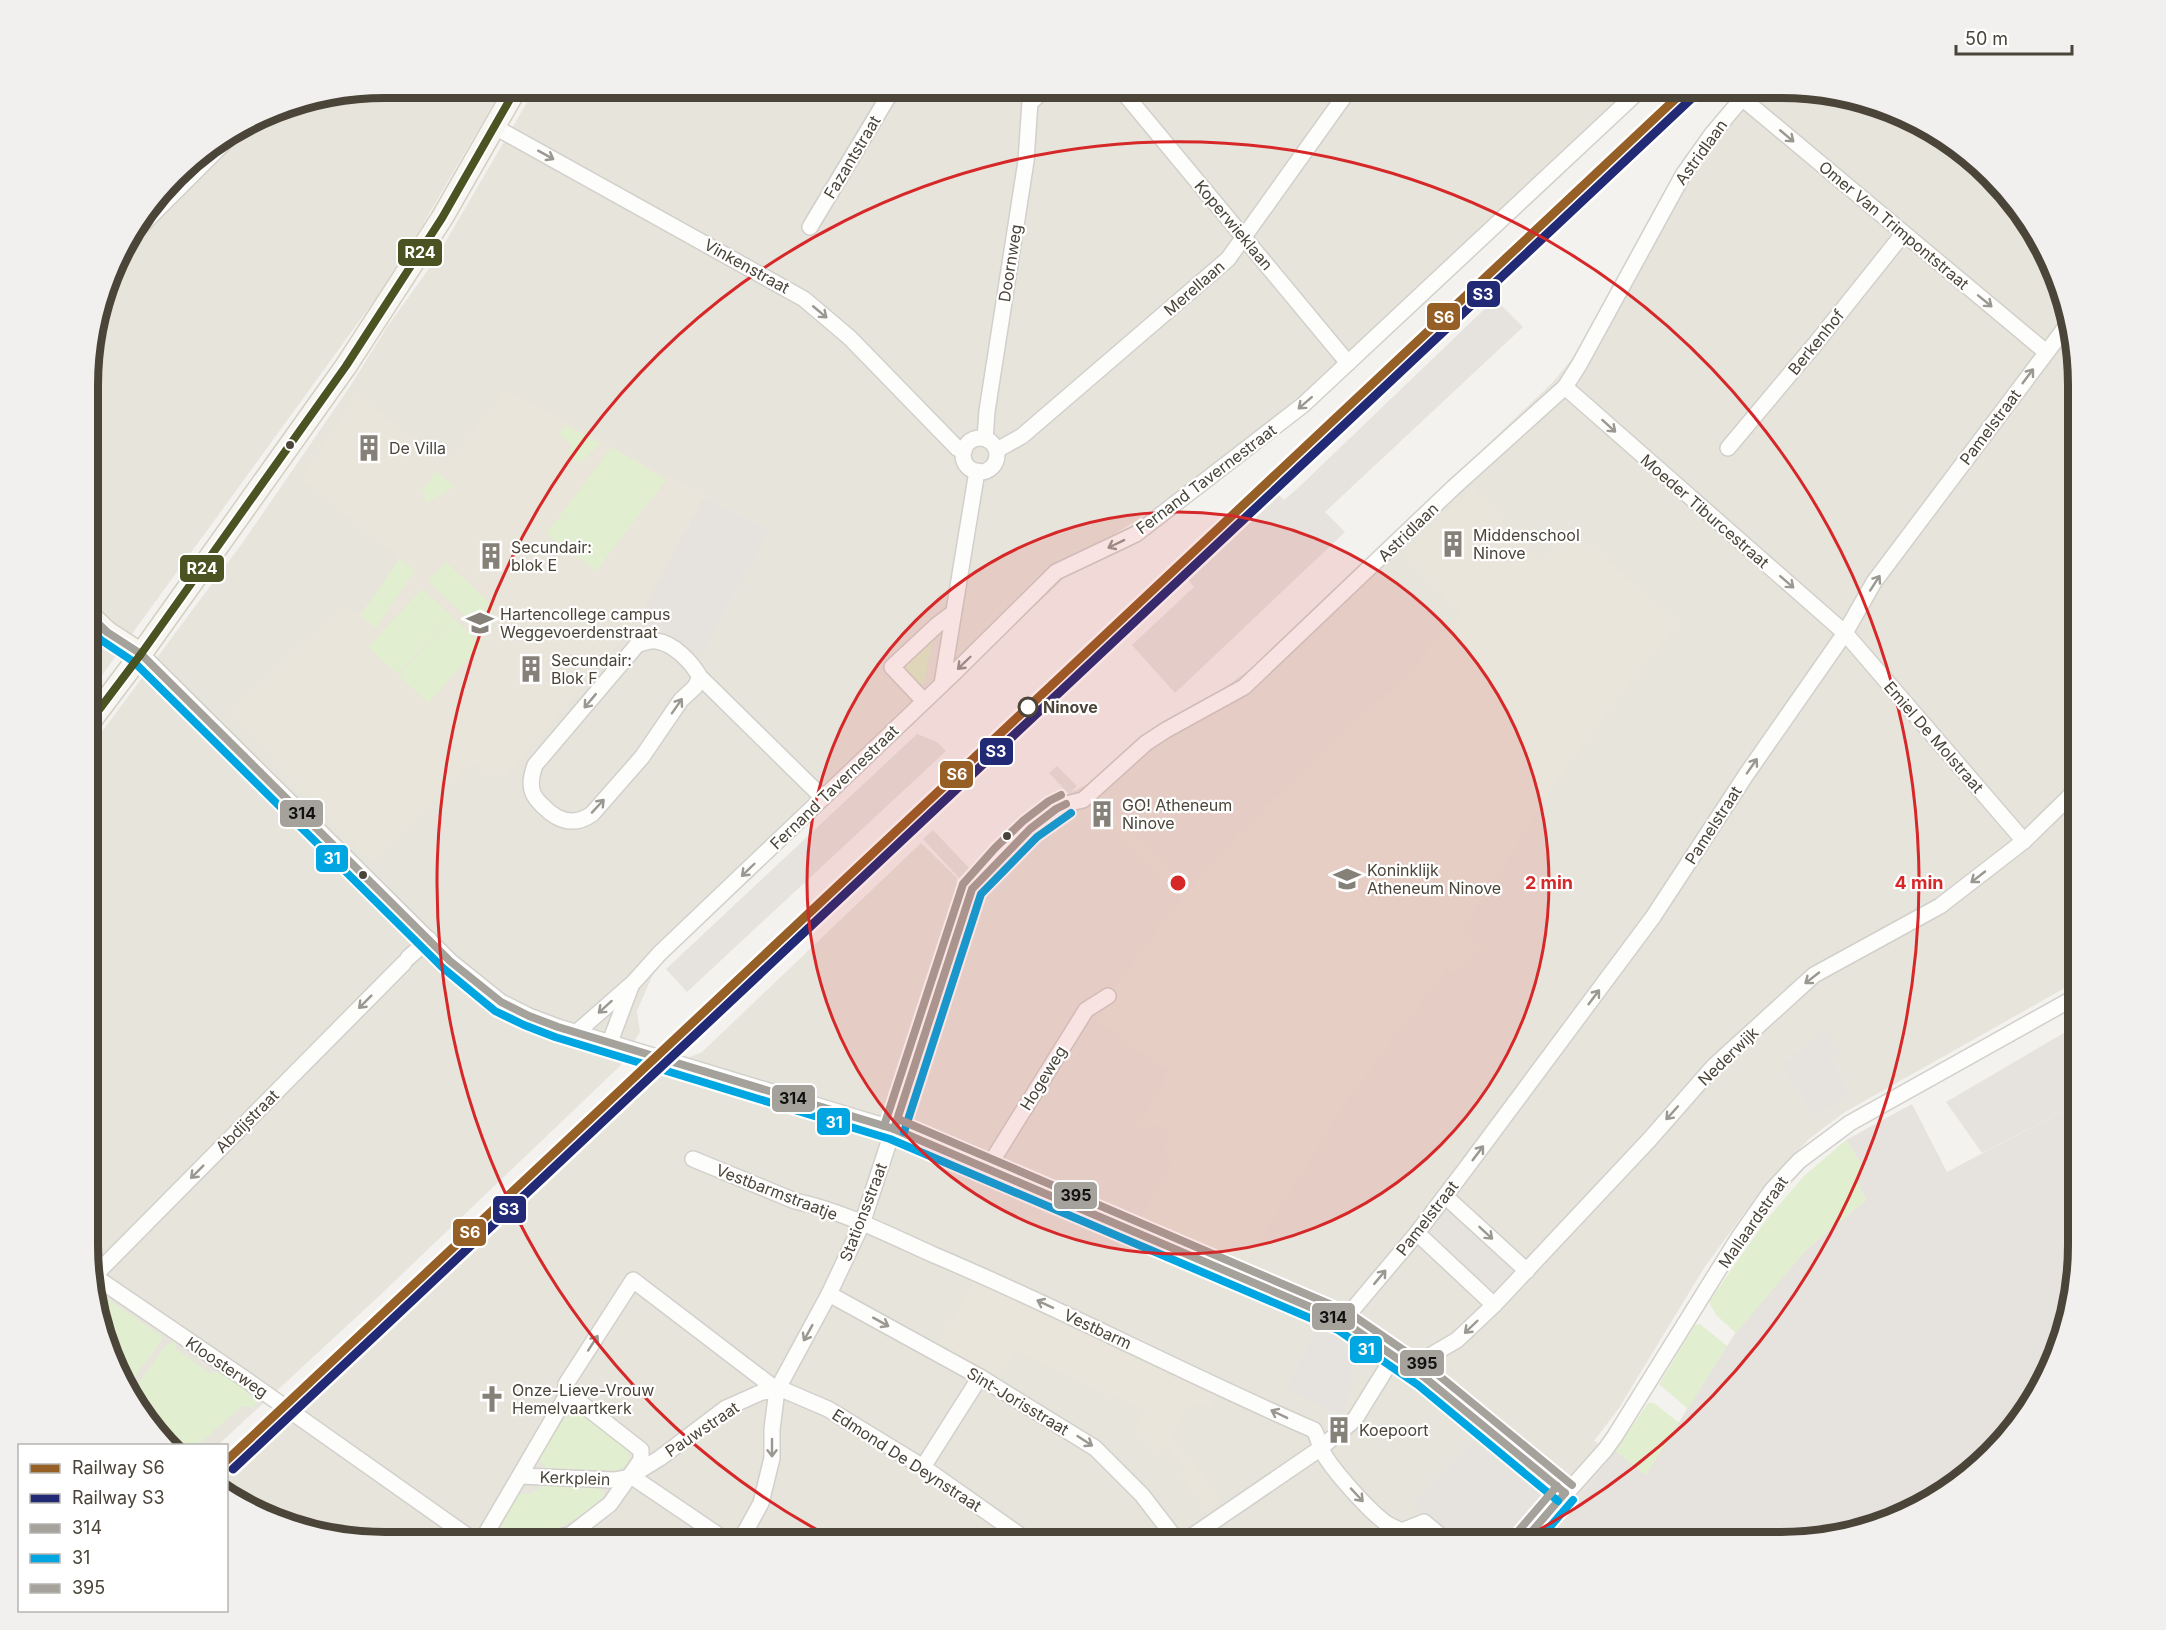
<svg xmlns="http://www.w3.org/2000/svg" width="2166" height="1630" font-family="Inter,sans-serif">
<rect width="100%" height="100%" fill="#f4f2ee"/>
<g fill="#e7e4dc">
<polygon points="385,87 503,87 419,231 376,298 89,693 90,345 127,236 189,161 289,103"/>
<polygon points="536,87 1632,88 1360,343 1272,421 1170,499 1075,559 1060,582 657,965 637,1011 640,1032 620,1066 377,1298 218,1445 170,1445 118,1377 88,1265 89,749 243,542 351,385 387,327 433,263"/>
<polygon points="1743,88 1801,88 1895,110 1977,161 2048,253 2069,308 2079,384 2079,980 1845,1112 1809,1139 1761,1190 1704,1268 1619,1408 1594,1441 1615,1451 1545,1543 365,1542 271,1520 227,1493 226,1472 649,1073 702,1052 921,843 957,878 956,884 1045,805 1086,785 1146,736 1213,696 1260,662 1552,383 1575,355 1653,211 1695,144"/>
</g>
<polygon fill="#e6e2de" points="2078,1103 2078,1265 2056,1360 2005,1441 1913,1512 1840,1537 1781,1543 1545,1543 1615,1451 1646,1474 1741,1324 1807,1249 1866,1200 1855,1178 1865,1170 1846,1140 1912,1104 1947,1172"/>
<g fill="#eae5da">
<polygon points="506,389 704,496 654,586 641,615 504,778 495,768 488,774 472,760 373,862 230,714 344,604 359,615 399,558 301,478 358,395 446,466"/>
<polygon points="1472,488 1543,563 1575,532 1678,623 1638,671 1562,773 1462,930 1481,949 1457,975 1447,968 1400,1029 1339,1111 1244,1267 1140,1220 1173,1161 1162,1154 1170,1137 1162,1129 1151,1123 1145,1133 1136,1127 1161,1088 1168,1071 1090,1016 1106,993 1117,985 1182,898 1091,811 1102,801 1190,890 1242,830 1269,803 1409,673 1461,613 1404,554"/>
<polygon points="976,1279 1218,1391 1209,1408 1196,1402 1193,1407 1188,1405 1177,1427 1169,1438 1188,1456 1220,1499 1206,1510 1180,1473 1187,1468 1167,1445 1160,1453 1135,1431 1145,1411 1014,1350 997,1380 937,1346"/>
</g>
<g fill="#e1eecf">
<polygon points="565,425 601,444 579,463 568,454 572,445 559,435"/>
<polygon points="612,447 666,480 596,571 546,534"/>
<polygon points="436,472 455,486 427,503 423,499 426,495 421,491"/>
<polygon points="399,559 415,570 376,628 360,616"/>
<polygon points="446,562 494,607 476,626 428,581"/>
<polygon points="422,589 452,616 397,674 368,647"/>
<polygon points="452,617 482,644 428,703 398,675"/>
<polygon points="933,639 924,683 920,686 902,667"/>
<polygon points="1846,1140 1865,1170 1856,1178 1866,1200 1807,1249 1736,1333 1716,1315 1709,1302 1763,1224 1804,1176"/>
<polygon points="99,1293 163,1337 127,1389 118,1377 96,1296"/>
<polygon points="1700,1324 1727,1346 1688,1409 1659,1384 1695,1325"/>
<polygon points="176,1341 176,1349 211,1374 221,1369 243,1384 249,1395 257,1400 253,1408 242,1406 198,1445 170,1446 131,1394 165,1346"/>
<polygon points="1648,1403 1654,1403 1679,1423 1646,1475 1615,1451"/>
<polygon points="577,1412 582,1412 627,1447 629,1458 627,1464 618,1471 546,1468 539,1459 564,1419"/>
<path d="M544,1485l56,3 4,5v3c-39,35 -48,35 -98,37l-6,-10 17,-27 5,-2h9z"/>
</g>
<g fill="#e6e3df">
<polygon points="1495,299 1523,327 1325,512 1345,532 1175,693 1132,645 1194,587 1185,576 1275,491 1284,500 1299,487"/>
<polygon points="703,499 770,529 700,656 642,614"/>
<polygon points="917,734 937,742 946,751 687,992 666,969"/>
<polygon points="1057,766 1077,786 1069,794 1049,773"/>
<polygon points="933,830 969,868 959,878 923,839"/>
<polygon points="1041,831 1054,838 1039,852 1024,847"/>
<polygon points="999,873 1011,877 999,892 987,886"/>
<polygon points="2079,1024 2078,1103 1982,1153 1946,1102"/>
<polygon points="1826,1029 1839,1054 1832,1059 1850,1094 1813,1115 1782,1065"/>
<polygon points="1445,1207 1514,1270 1491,1295 1423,1232"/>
<polygon points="1320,1322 1338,1335 1345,1345 1353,1369 1353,1383 1349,1397 1343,1411 1339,1415 1286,1389"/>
<polygon points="1472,1442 1541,1495 1501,1543 1457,1543 1412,1503"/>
</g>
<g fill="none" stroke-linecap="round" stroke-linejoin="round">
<defs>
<g id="street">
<polyline points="1119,87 1348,363"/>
<polyline points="1742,98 2046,352"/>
<polyline points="1031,102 1047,87"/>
<polyline points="495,127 804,299 850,338 957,448 964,451"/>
<polyline points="810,227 894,87"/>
<polyline points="124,243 231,136"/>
<polyline points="1565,387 1845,633 2024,841"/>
<circle cx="980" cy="455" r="17"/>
<polyline points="985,439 987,411 1026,161 1031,87"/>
<polyline points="1728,448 1816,343 1903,234"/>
<polyline points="997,450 1022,436 1228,259 1351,87"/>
<polyline points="141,654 450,961 501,1002 529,1016 558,1027 894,1129 1343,1321 1424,1377 1565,1493"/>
<path d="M700,677l-5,10 -14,13 -39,57 -50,57c-17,12 -33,8 -47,-6 -4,-4 -10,-9 -12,-15 -4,-9 -1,-19 2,-28l102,-120c6,-2 12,-5 19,-4 18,2 36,22 44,36l123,121"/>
<polyline points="942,684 977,471"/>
<polyline points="924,701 892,667 937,625 953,613"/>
<polyline points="408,958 429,939"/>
<polyline points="577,1032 633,983 660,953 954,673 1056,572 1136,534 1303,405 1642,88"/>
<polyline points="610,1042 631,986"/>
<path d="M693,1159l102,42c48,10 94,34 139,54 129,54 252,120 380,175 4,7 4,11 7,18 6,17 46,60 61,72 5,5 14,8 20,11l22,-9 25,21"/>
<polyline points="987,1169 1086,1010 1108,996"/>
<polyline points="1445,1196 1527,1271"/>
<polyline points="1417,1233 1494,1305"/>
<polyline points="94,1276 248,1381 476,1542"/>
<polyline points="91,1279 404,963"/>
<polyline points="829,1294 980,1377 1095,1448 1142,1495 1179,1543"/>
<polyline points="1343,1321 1417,1233 1467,1167 1653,917 1746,775 1845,633 1874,582 2071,320"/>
<polyline points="1409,1368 1457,1340 1494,1305 1650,1139 1714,1066 1814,975 1940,906 2024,841 2068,798 2079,784"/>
<polyline points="568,1393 566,1384 633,1280 777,1390"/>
<polyline points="1345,1428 1355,1419 1394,1356"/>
<polyline points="923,1467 980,1377"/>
<polyline points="521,1476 614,1480 630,1477"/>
<polyline points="631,1476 660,1458 726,1408 762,1392 777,1390 786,1391 828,1409 923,1467 1031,1543"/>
<polyline points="631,1476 730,1543"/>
<polyline points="481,1542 568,1393"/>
<polyline points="512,1542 546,1540 570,1535 610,1504 641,1460 641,1450 568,1393"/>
<polyline points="739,1543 761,1503 772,1458 772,1429 777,1390 829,1294 862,1224 972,889 986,872 1051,810 1066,804 1083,800 1146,743 1166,730 1244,687 1453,488 1565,387 1579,365 1683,175 1712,134 1751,88"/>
<polyline points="1182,1543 1321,1448 1332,1438"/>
<polyline points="1522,1543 1605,1450 1615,1436 1739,1237 1772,1190 1799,1161 1850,1123 2079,995"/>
</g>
<g id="secondary">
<polyline points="89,615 107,632 141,654"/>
<polyline points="89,723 141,654 346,366 442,218 517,87"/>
</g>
</defs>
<use href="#street" stroke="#d2d0cb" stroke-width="18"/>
<use href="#secondary" stroke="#d3cfc5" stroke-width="24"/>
<use href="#street" stroke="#fdfdfc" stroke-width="15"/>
<use href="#secondary" stroke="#f7f6f1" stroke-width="21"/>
<defs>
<g id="bus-1">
<polyline points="89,615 107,632 141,654 450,961 501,1002 529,1016 558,1027 894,1129 1343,1321 1424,1377 1565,1493"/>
<polyline points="894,1129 972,889 1030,829 1056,809 1066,804"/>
<polyline points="1522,1543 1565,1493"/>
</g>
<g id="bus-2">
<polyline points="89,629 101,640 134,662 443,968 495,1011 524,1025 555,1037 890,1139 1338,1330 1418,1385 1558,1501"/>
<polyline points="904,1132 981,894 1037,837 1071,813"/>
<polyline points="1536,1543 1573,1500"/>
</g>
<g id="bus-3">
<polyline points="898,1119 1348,1312 1431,1369 1572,1485"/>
<polyline points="884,1126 963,884 995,848 1023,821 1049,801 1061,795"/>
<polyline points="1514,1536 1557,1486"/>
</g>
<polyline id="bus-4" points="89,723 141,654 346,366 442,218 517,87"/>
</defs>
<use href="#bus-1" stroke="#fff" stroke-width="12"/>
<use href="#bus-2" stroke="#fff" stroke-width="12"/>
<use href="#bus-3" stroke="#fff" stroke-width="12"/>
<use href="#bus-4" stroke="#fff" stroke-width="12"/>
<use href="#bus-1" stroke="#a5a29c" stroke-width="8"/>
<use href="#bus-2" stroke="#00a6e2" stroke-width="8"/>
<use href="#bus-3" stroke="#a5a29c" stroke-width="8"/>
<use href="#bus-4" stroke="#4a5321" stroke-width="8"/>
<defs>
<polyline id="rail-1" points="226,1461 1687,88"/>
<polyline id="rail-2" points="233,1469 1694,96"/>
</defs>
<use href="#rail-1" stroke="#fff" stroke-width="14"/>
<use href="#rail-2" stroke="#fff" stroke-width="14"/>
<use href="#rail-1" stroke="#965f26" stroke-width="9"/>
<use href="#rail-2" stroke="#222975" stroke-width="9"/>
</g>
<defs><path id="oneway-shaft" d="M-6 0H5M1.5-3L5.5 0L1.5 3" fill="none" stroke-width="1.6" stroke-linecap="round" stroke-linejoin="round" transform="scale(1.5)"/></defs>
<g stroke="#9b9791">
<use href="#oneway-shaft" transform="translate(1787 136) rotate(40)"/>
<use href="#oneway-shaft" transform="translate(546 155) rotate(29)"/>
<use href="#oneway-shaft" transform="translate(1985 301) rotate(39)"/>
<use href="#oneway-shaft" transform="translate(820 312) rotate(40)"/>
<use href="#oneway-shaft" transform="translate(2028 376) rotate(-53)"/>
<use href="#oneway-shaft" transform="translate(1305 403) rotate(139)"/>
<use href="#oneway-shaft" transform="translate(1609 426) rotate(42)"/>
<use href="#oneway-shaft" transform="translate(1116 544) rotate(154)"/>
<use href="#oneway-shaft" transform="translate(1787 582) rotate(41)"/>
<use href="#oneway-shaft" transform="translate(1875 583) rotate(-57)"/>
<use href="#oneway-shaft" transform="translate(964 663) rotate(136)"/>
<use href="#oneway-shaft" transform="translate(590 701) rotate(130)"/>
<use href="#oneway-shaft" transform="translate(677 706) rotate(-55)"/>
<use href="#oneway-shaft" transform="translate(1752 766) rotate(-55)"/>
<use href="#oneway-shaft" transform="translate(598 806) rotate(-47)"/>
<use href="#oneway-shaft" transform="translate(748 870) rotate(136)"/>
<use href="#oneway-shaft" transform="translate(1978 877) rotate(142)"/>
<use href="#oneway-shaft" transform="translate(1812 978) rotate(142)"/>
<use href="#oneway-shaft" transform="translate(1594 997) rotate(-53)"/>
<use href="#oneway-shaft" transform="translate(365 1002) rotate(135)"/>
<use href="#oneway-shaft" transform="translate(605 1007) rotate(138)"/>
<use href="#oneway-shaft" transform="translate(1672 1113) rotate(132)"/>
<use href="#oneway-shaft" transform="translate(1478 1153) rotate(-53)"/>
<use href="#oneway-shaft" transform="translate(197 1172) rotate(135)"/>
<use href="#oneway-shaft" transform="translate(1486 1233) rotate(43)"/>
<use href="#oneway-shaft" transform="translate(1380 1277) rotate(-50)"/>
<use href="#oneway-shaft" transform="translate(1045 1304) rotate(-155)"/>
<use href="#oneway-shaft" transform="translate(881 1322) rotate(29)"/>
<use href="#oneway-shaft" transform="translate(1471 1327) rotate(136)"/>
<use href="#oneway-shaft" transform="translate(808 1333) rotate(119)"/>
<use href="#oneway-shaft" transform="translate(593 1343) rotate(-57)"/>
<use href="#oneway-shaft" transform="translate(1279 1414) rotate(-154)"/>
<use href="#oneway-shaft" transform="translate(1085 1441) rotate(33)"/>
<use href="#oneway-shaft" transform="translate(772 1448) rotate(90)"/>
<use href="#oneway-shaft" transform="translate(1357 1495) rotate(47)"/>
</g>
<circle cx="1178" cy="883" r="371" fill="#d62828" fill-opacity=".12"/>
<g fill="none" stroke="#d62828" stroke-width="3">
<circle cx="1178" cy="883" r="371"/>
<path d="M836 1540A741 741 0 1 1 1520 1540"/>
</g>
<defs>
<symbol id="building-bare" viewBox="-9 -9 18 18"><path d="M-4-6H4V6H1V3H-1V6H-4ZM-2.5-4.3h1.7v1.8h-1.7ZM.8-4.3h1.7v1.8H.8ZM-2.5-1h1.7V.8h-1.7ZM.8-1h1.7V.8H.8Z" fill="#868178" stroke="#fff" stroke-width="2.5" paint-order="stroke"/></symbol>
<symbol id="school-bare" viewBox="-9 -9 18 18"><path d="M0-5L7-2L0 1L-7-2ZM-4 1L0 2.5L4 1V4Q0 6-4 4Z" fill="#868178" stroke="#fff" stroke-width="2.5" paint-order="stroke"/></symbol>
<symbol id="church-bare" viewBox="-9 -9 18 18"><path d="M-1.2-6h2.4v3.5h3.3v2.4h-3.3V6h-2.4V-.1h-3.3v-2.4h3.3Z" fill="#868178" stroke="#fff" stroke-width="2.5" paint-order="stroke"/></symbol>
</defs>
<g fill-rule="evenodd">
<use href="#building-bare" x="350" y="429" width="38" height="38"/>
<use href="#building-bare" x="1434" y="525" width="38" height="38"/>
<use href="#building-bare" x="472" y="537" width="38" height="38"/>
<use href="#school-bare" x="461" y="604" width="38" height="38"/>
<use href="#building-bare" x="512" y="650" width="38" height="38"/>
<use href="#building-bare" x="1083" y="795" width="38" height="38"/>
<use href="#school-bare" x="1328" y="860" width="38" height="38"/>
<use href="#church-bare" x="473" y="1380" width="38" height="38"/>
<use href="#building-bare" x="1320" y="1411" width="38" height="38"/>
</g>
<g fill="#4b4439" stroke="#fff" stroke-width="2">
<circle cx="290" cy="445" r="5"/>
<circle cx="1007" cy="836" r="5"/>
<circle cx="363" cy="875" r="5"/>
</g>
<circle fill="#fff" stroke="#4b4439" stroke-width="3" cx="1028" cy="707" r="9"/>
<g text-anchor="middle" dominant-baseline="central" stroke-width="4.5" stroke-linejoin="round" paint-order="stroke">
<g font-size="16" fill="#4b4439" stroke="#fff">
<text transform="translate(1701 152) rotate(-54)">Astridlaan</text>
<text transform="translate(852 157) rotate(-59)">Fazantstraat</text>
<text transform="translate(1234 225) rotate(50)">Koperwieklaan</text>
<text transform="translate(1894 225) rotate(40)">Omer Van Trimpontstraat</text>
<text transform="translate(1010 263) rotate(-81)">Doornweg</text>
<text transform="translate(747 266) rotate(29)">Vinkenstraat</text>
<text transform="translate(1194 288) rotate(-41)">Merellaan</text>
<text transform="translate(1816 342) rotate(-51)">Berkenhof</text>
<text transform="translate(1990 427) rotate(-53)">Pamelstraat</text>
<text transform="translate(1206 479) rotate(-37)">Fernand Tavernestraat</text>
<text transform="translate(1705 511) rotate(41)">Moeder Tiburcestraat</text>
<text transform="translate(1408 532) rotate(-44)">Astridlaan</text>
<text transform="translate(1934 737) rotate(49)">Emiel De Molstraat</text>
<text transform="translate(834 787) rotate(-44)">Fernand Tavernestraat</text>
<text transform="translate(1713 825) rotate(-57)">Pamelstraat</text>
<text transform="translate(1728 1056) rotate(-44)">Nederwijk</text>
<text transform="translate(1043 1078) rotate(-58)">Hogeweg</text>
<text transform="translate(247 1121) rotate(-45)">Abdijstraat</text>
<text transform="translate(777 1192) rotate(21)">Vestbarmstraatje</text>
<text transform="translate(863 1212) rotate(-69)">Stationsstraat</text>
<text transform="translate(1427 1218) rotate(-52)">Pamelstraat</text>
<text transform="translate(1753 1222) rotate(-55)">Mallaardstraat</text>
<text transform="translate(1098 1329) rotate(25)">Vestbarm</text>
<text transform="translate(227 1367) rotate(34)">Kloosterweg</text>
<text transform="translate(1018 1401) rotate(31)">Sint-Jorisstraat</text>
<text transform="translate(702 1429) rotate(-34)">Pauwstraat</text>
<text transform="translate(907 1460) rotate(33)">Edmond De Deynstraat</text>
<text transform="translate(575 1478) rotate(2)">Kerkplein</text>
</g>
<g font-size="16" fill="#4b4439" stroke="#fff" text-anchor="start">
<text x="389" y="448">De Villa</text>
<text x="1473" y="535">Middenschool<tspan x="1473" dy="18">Ninove</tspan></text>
<text x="511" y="547">Secundair:<tspan x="511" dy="18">blok E</tspan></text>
<text x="500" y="614">Hartencollege campus<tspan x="500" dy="18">Weggevoerdenstraat</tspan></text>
<text x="551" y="660">Secundair:<tspan x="551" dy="18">Blok F</tspan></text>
<text x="1122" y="805">GO! Atheneum<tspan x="1122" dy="18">Ninove</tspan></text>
<text x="1367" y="870">Koninklijk<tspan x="1367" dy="18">Atheneum Ninove</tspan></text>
<text x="512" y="1390">Onze-Lieve-Vrouw<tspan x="512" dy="18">Hemelvaartkerk</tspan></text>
<text x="1359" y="1430">Koepoort</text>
</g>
<g font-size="16" font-weight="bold" fill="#4b4439" stroke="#fff" text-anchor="start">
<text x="1043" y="707">Ninove</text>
</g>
</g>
<path d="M0 0H2166V1630H0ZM385 98H1781A287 287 0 0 1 2068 385V1245A287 287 0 0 1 1781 1532H385A287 287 0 0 1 98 1245V385A287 287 0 0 1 385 98Z" fill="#f1f0ef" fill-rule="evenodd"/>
<path fill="none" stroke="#4b4439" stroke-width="8" d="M385 98H1781A287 287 0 0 1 2068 385V1245A287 287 0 0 1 1781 1532H385A287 287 0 0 1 98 1245V385A287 287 0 0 1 385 98Z"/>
<circle cx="1178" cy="883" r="9" fill="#d62828" stroke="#fff" stroke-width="3"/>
<g font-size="18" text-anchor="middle" font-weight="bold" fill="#d62828" stroke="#fff" stroke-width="4.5" stroke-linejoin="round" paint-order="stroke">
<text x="1549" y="889">2 min</text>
<text x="1919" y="889">4 min</text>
</g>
<g stroke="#fff" stroke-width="2">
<rect x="397" y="238" width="46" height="29" rx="6" fill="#4a5321"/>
<rect x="1466" y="280" width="35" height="28" rx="6" fill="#222975"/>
<rect x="1426" y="302" width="35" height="29" rx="6" fill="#965f26"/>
<rect x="179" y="554" width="46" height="29" rx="6" fill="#4a5321"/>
<rect x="979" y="737" width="35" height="29" rx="6" fill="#222975"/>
<rect x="939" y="760" width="35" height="29" rx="6" fill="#965f26"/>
<rect x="279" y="799" width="45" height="29" rx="6" fill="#a5a29c"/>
<rect x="315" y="844" width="34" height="29" rx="6" fill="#00a6e2"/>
<rect x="771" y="1084" width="45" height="29" rx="6" fill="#a5a29c"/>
<rect x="816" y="1107" width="35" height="29" rx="6" fill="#00a6e2"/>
<rect x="1053" y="1181" width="45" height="29" rx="6" fill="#a5a29c"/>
<rect x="492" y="1195" width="35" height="29" rx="6" fill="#222975"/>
<rect x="452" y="1218" width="35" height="29" rx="6" fill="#965f26"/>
<rect x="1311" y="1302" width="45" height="29" rx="6" fill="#a5a29c"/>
<rect x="1349" y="1335" width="34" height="29" rx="6" fill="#00a6e2"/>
<rect x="1399" y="1349" width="46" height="28" rx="6" fill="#a5a29c"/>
</g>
<g font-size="16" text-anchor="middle" font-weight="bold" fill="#fff">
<text x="420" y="258">R24</text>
<text x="1483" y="300">S3</text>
<text x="1444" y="323">S6</text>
<text x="202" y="574">R24</text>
<text x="996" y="757">S3</text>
<text x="957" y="780">S6</text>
<text x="332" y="864">31</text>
<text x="834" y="1128">31</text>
<text x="509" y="1215">S3</text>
<text x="470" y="1238">S6</text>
<text x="1366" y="1355">31</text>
</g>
<g font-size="16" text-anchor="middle" font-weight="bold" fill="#111">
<text x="302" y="819">314</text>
<text x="793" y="1104">314</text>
<text x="1076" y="1201">395</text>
<text x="1333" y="1323">314</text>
<text x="1422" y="1369">395</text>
</g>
<rect x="18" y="1444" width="210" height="168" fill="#ffffff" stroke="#b7b4b0" stroke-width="1.5"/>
<rect x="30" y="1464" width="30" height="9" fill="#965f26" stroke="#b7b4b0" stroke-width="1.5"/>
<text x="72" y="1474" font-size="18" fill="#4b4439">Railway S6</text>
<rect x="30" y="1494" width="30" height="9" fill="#222975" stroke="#b7b4b0" stroke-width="1.5"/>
<text x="72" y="1504" font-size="18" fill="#4b4439">Railway S3</text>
<rect x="30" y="1524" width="30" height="9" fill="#a5a29c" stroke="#b7b4b0" stroke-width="1.5"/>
<text x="72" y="1534" font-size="18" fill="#4b4439">314</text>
<rect x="30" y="1554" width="30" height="9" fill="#00a6e2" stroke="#b7b4b0" stroke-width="1.5"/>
<text x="72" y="1564" font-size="18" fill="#4b4439">31</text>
<rect x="30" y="1584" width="30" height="9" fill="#a5a29c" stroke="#b7b4b0" stroke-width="1.5"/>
<text x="72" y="1594" font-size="18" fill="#4b4439">395</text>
<path d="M1956 45v9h116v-9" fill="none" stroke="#4b4439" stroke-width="3"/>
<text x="1965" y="45" font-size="18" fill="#4b4439" stroke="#ffffff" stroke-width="4.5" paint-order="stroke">50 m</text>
</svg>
